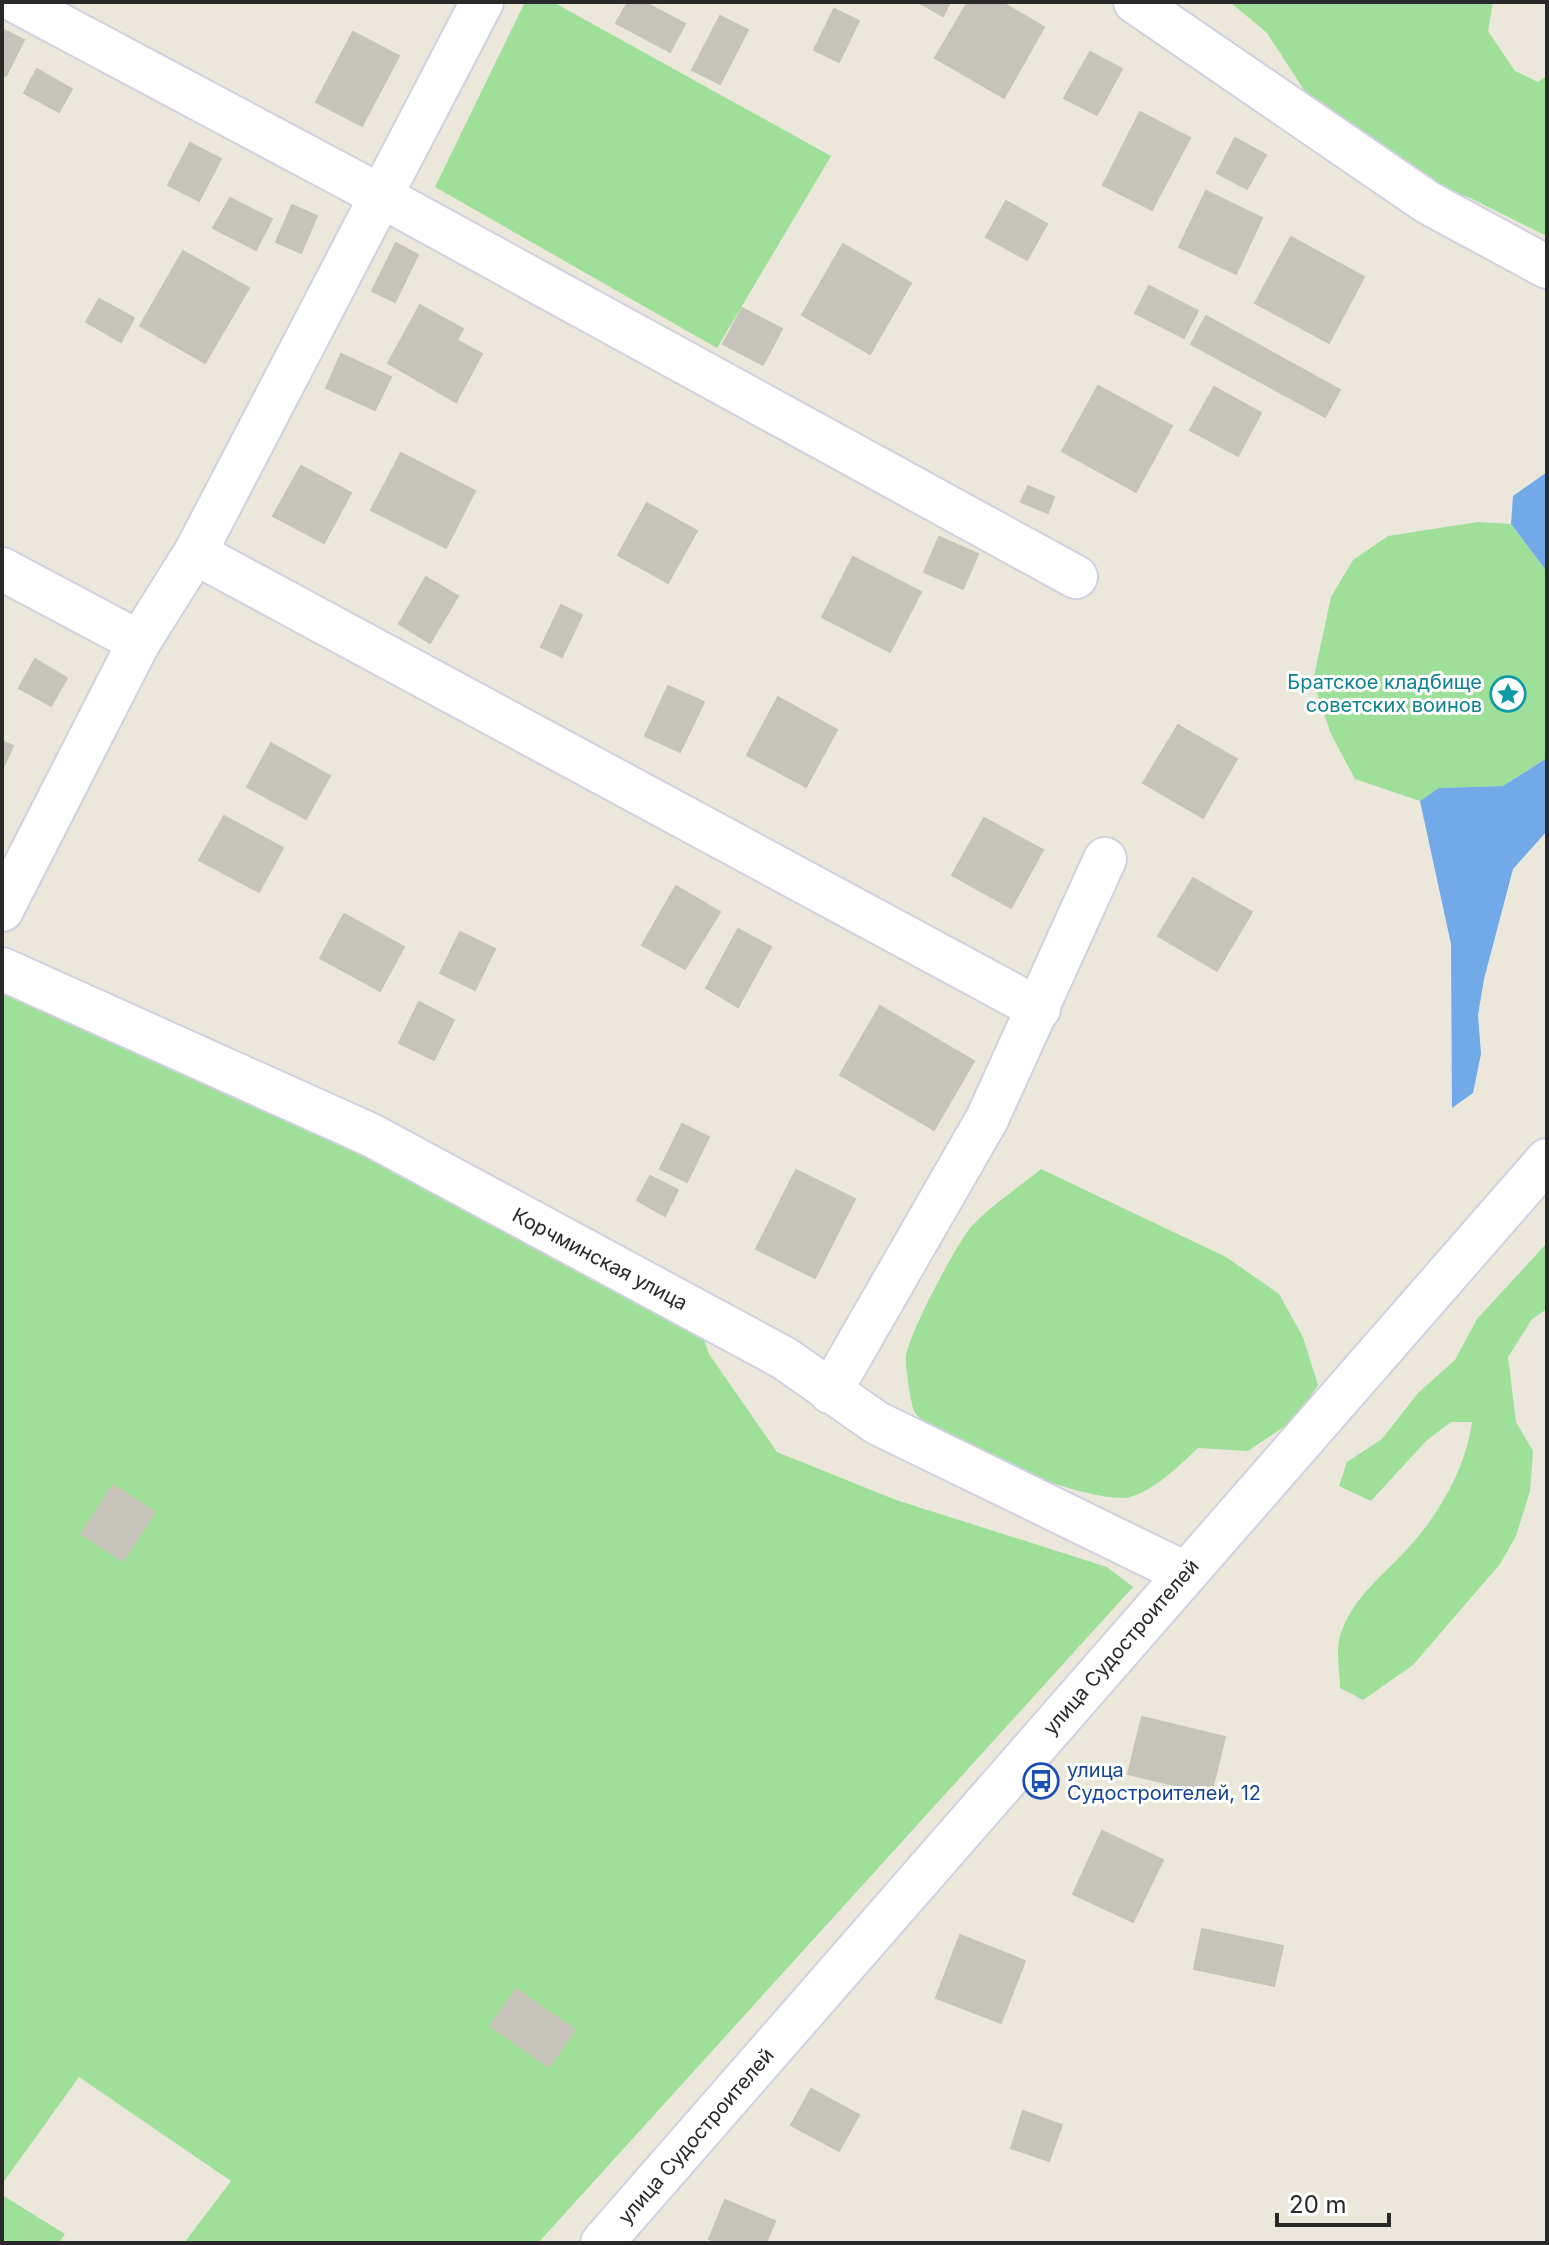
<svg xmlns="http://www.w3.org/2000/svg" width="1549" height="2245" font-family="Inter,sans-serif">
<rect width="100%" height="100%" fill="#ebe8db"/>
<g fill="#9edf99">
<polygon points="525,2 553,2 831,156 717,348 435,187"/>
<polygon points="1230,2 1493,2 1488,31 1515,71 1538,82 1547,76 1547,236 1468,197 1412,183 1317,110 1267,33"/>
<polygon points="1478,522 1511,524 1547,572 1547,758 1503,786 1439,788 1420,801 1355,779 1331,734 1313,681 1331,597 1353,560 1388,536"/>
<polygon points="2,962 699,1325 709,1354 777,1452 896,1500 1107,1567 1133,1587 538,2243 184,2243 231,2181 79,2077 2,2184"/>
<path d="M1041,1169l185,88 53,37 24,43 15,48 -21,33 -49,33 -50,-3c-18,17 -43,42 -68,49 -36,9 -197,-53 -216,-86 -3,-6 -9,-46 -8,-54 1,-20 51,-114 65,-130 19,-21 47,-39 70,-58z"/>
<path d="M1547,1243v66l-15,10 -24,38 8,65 17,29 -3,40 -14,45 -16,28 -87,101 -50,35 -23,-12c0,-16 -5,-40 1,-55 12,-36 44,-59 68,-86 31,-34 57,-80 63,-125h-21l-25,19 -55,60 -32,-15 8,-24 35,-23 36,-46 37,-33 22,-41z"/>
<polygon points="2,2195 65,2234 59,2243 2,2243"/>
</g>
<g fill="#71a9e9">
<polygon points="1547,472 1547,572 1511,524 1513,496"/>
<polygon points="1547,758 1547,831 1513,869 1484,979 1478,1015 1481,1054 1473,1093 1452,1108 1451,944 1420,801 1439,788 1503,786"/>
</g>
<g fill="#c6c4ba" stroke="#c6c4b5" stroke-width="2">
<polygon points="628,2 644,2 685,24 670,52 616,23"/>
<polygon points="918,2 950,2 943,16"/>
<polygon points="968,2 1001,2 1044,27 1004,98 935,58"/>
<polygon points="834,9 859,21 839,62 814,50"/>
<polygon points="720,16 748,30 720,84 692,70"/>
<polygon points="2,29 24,40 6,76 2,74"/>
<polygon points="353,32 399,56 362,126 316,102"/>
<polygon points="1090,52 1122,69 1097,115 1064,98"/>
<polygon points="37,69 72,89 59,112 24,93"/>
<polygon points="1140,112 1190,138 1152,210 1103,185"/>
<polygon points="1235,138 1266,155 1247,189 1217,173"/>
<polygon points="190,143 221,159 199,201 168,185"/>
<polygon points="1206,191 1262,218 1236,274 1179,247"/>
<polygon points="230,198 272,219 256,250 213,228"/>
<polygon points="1006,201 1047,224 1027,260 986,237"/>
<polygon points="292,205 317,216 301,253 276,242"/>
<polygon points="1291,237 1364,277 1329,343 1255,303"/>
<polygon points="396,243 418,255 395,302 372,291"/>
<polygon points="843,244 911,283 870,354 802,315"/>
<polygon points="183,251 249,288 205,363 140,326"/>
<polygon points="1149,286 1198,311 1184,338 1135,313"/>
<polygon points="99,299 134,318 121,342 86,322"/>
<polygon points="420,305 463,329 457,340 482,354 456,402 388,363"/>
<polygon points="742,308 782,329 763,365 723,344"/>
<polygon points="1206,316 1340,390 1325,417 1191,344"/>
<polygon points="341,354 391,377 375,410 326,388"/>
<polygon points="1098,386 1172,426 1136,492 1062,451"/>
<polygon points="1214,387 1261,413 1238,456 1190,430"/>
<polygon points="401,453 475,491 446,548 371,510"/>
<polygon points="301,466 351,493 324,543 273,516"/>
<polygon points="1028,486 1054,497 1048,513 1021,502"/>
<polygon points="647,503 697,531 668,583 618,555"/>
<polygon points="939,537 978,554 963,589 924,572"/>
<polygon points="853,557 921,592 890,652 822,617"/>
<polygon points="426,577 458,596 430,643 399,624"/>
<polygon points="561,605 582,615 562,657 541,647"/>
<polygon points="35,659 67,678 51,706 19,688"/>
<polygon points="668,686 704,702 680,752 645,736"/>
<polygon points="778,697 837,730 806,787 747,755"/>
<polygon points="1178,725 1237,759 1203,818 1143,783"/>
<polygon points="2,741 13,746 2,770"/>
<polygon points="271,743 330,776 306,819 247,787"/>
<polygon points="224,816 283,848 259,892 199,860"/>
<polygon points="984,818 1043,850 1011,908 952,875"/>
<polygon points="1193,878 1252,912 1217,971 1158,936"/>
<polygon points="676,886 720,912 685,969 642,945"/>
<polygon points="344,914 404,947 380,991 320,958"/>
<polygon points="738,929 771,947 738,1007 706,988"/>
<polygon points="460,932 495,949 475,990 440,973"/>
<polygon points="419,1002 454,1020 434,1060 399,1043"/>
<polygon points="880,1006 974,1061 934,1130 840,1075"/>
<polygon points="682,1124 709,1137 687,1182 660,1169"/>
<polygon points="796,1170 855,1199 815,1278 756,1249"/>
<polygon points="650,1176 678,1190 665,1216 637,1200"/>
<polygon points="113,1485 155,1512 123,1561 81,1534"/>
<polygon points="1142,1717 1225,1737 1211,1794 1128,1774"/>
<polygon points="1102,1831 1163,1860 1133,1922 1073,1894"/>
<polygon points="1202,1929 1283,1946 1274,1986 1194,1969"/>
<polygon points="960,1935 1025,1961 1001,2023 936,1998"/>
<polygon points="516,1989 575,2030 549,2067 490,2026"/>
<polygon points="811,2089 859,2115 839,2151 791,2125"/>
<polygon points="1023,2111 1062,2125 1049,2161 1011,2148"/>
<polygon points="725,2200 775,2221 766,2243 720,2243 709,2239"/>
</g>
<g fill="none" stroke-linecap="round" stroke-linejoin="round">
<defs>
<g id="minor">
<polyline points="17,2 379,195 1076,577"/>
<polyline points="1135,2 1427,202 1547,267"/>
<polyline points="195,553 1039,1009"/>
<polyline points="2,569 139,642"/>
<polyline points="2,910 139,642 195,553 482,2"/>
<polyline points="2,969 371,1135 784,1358 877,1423 1185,1573"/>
<polyline points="830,1392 987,1119 1105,859"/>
<polyline points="602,2243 1547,1160"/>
</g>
</defs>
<use href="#minor" stroke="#d1d0e1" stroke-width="46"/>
<use href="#minor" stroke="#fff" stroke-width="42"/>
</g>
<defs>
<symbol id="sight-ring" viewBox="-11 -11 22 22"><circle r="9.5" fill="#fff" stroke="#0f9aa8" stroke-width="1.5"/><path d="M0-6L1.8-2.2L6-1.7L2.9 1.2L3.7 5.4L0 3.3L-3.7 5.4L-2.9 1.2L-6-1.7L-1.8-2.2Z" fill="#0f9aa8"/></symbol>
<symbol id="bus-ring" viewBox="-11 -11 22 22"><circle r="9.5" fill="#fff" stroke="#1a4fb4" stroke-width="1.5"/><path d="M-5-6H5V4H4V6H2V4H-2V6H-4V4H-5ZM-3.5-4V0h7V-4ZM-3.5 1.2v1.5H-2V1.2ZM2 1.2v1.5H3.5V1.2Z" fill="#1a4fb4"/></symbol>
</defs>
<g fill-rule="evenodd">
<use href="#sight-ring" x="1488" y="674" width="40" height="40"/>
<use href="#bus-ring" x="1021" y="1761" width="40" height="40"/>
</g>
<g text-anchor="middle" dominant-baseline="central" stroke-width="6" stroke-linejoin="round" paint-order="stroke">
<g font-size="20" fill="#0d838f" stroke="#fff" text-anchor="end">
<text x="1482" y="682">Братское кладбище<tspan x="1482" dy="23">советских воинов</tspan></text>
</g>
<g font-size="20" fill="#292929" stroke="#fff">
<text transform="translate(600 1259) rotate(28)">Корчминская улица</text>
<text transform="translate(1121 1647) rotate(-49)">улица Судостроителей</text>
<text transform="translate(696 2136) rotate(-49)">улица Судостроителей</text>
</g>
<g font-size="20" fill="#164399" stroke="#fff" text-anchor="start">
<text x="1067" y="1770">улица<tspan x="1067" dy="23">Судостроителей, 12</tspan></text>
</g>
</g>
<rect width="1549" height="2245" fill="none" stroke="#292929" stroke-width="8"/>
<path d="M1277 2213v12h112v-12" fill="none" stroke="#292929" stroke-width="4"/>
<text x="1289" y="2213" font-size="24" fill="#292929" stroke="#ffffff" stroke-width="6" paint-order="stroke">20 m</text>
</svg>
